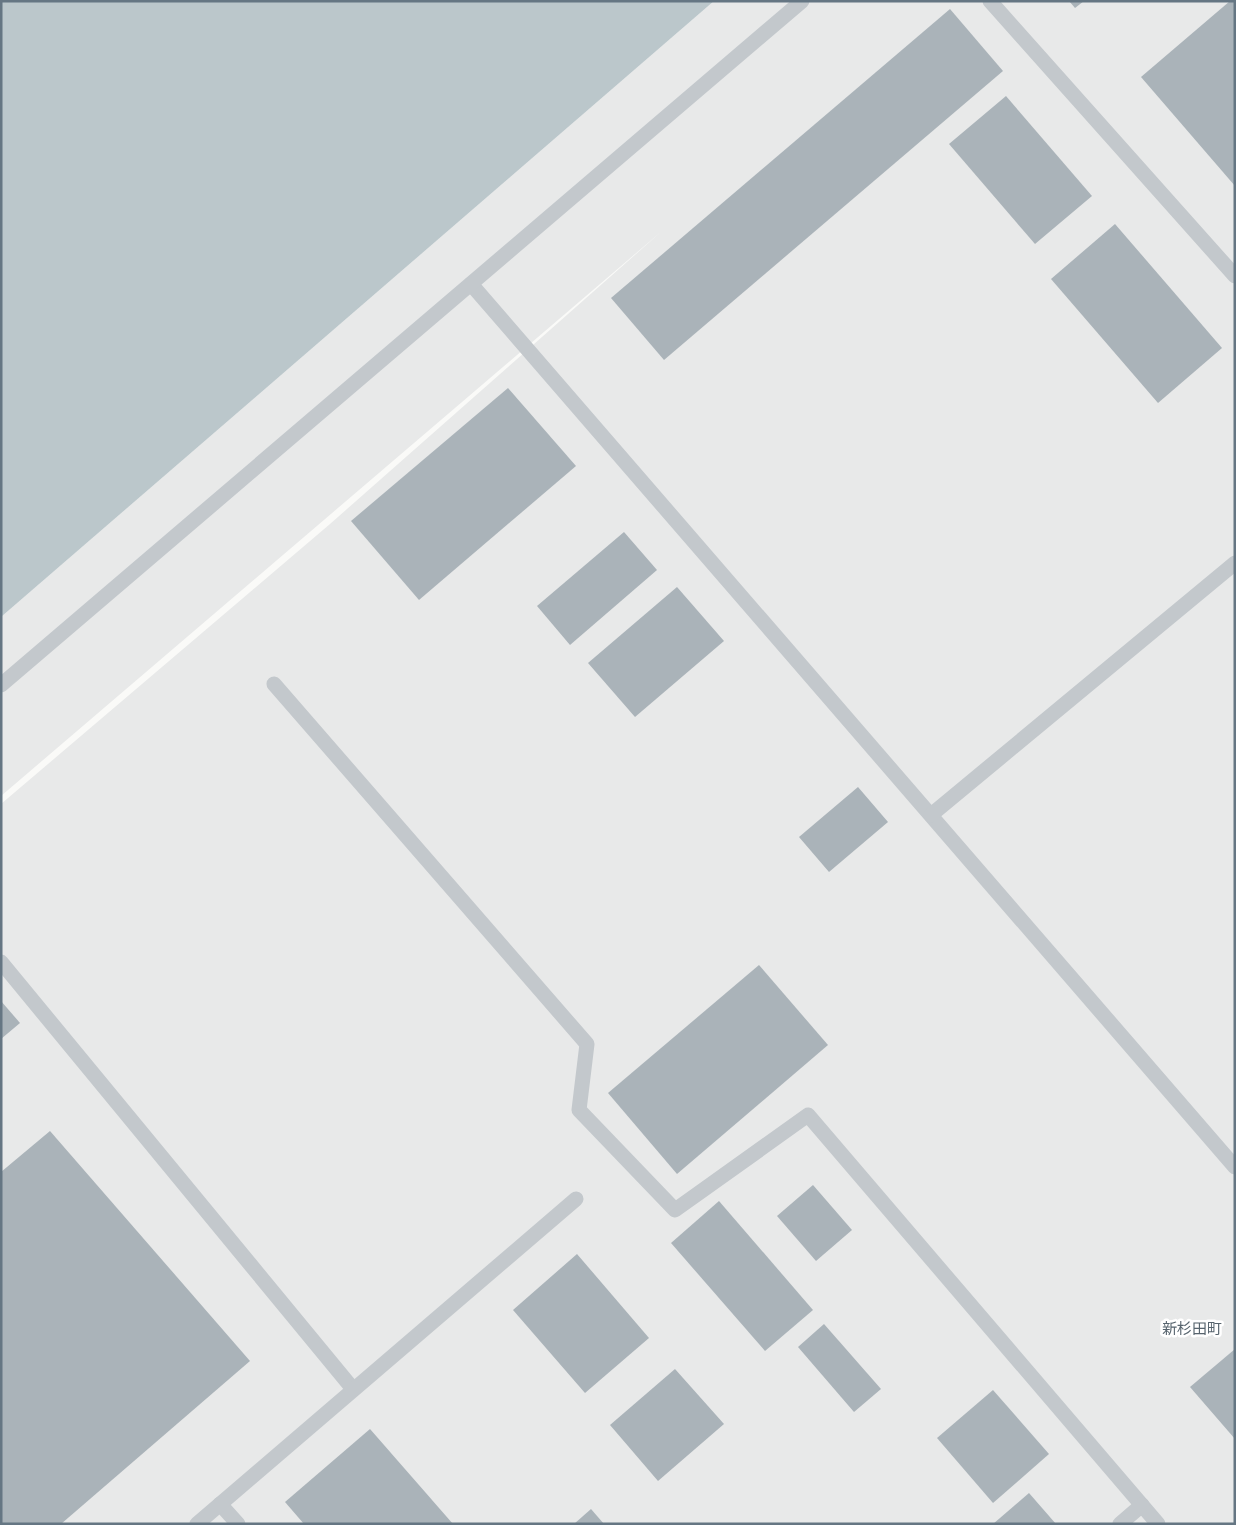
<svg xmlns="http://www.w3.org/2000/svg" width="1236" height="1525" font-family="'Open Sans','Noto Sans JP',sans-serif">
<rect width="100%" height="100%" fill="#fafaf8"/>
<polygon fill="#e8e9e9" points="714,1 1235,1 1235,1524 1,1524 1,804 330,524 662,231 1,796 1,617"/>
<polygon fill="#bbc7cb" points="1,1 714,1 1,617"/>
<g fill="#aab3b9">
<polygon points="1069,1 1084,1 1075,8"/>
<polygon points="1230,1 1235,1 1235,186 1141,77"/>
<polygon points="950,9 1003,71 664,360 611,298"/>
<polygon points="1006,96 1092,196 1035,244 949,144"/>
<polygon points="1115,224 1222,348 1158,403 1051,279"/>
<polygon points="508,388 576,466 419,600 351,521"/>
<polygon points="624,532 657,570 570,645 537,606"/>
<polygon points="677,587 724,641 635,717 588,663"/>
<polygon points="858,787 888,822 829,872 799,837"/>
<polygon points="759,965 828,1045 677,1174 608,1093"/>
<polygon points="1,1001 20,1023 1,1039"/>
<polygon points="50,1131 250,1361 61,1524 1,1524 1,1172"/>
<polygon points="813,1185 852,1230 816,1261 777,1216"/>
<polygon points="719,1201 813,1310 765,1351 671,1243"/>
<polygon points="577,1254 649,1338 585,1393 513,1310"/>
<polygon points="824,1324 881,1389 854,1412 798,1347"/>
<polygon points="1235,1349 1235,1439 1190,1387"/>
<polygon points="675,1369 724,1424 658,1481 610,1425"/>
<polygon points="993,1390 1049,1454 993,1503 937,1438"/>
<polygon points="370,1429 453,1524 304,1524 285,1502"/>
<polygon points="1029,1493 1056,1524 993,1524"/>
<polygon points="591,1509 604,1524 574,1524"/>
</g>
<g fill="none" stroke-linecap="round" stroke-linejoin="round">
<g stroke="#c3c8cc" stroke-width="15">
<polyline points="990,1 1235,276"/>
<polyline points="471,284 1235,1167"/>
<polyline points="274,684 587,1044 579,1110 675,1210 808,1115 1158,1524"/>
<polyline points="1,685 802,1"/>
<polyline points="931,815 1235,563"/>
<polyline points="1,962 353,1389"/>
<polyline points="220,1504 238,1524"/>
<polyline points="197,1524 576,1199"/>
<polyline points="1120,1524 1142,1505"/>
</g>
</g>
<g text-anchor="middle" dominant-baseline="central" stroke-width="5" stroke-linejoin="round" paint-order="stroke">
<g font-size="15" fill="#57646e" stroke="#fff">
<text x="1192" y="1328">新杉田町</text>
</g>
</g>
<rect width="1236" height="1525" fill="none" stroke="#657683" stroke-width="5"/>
</svg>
